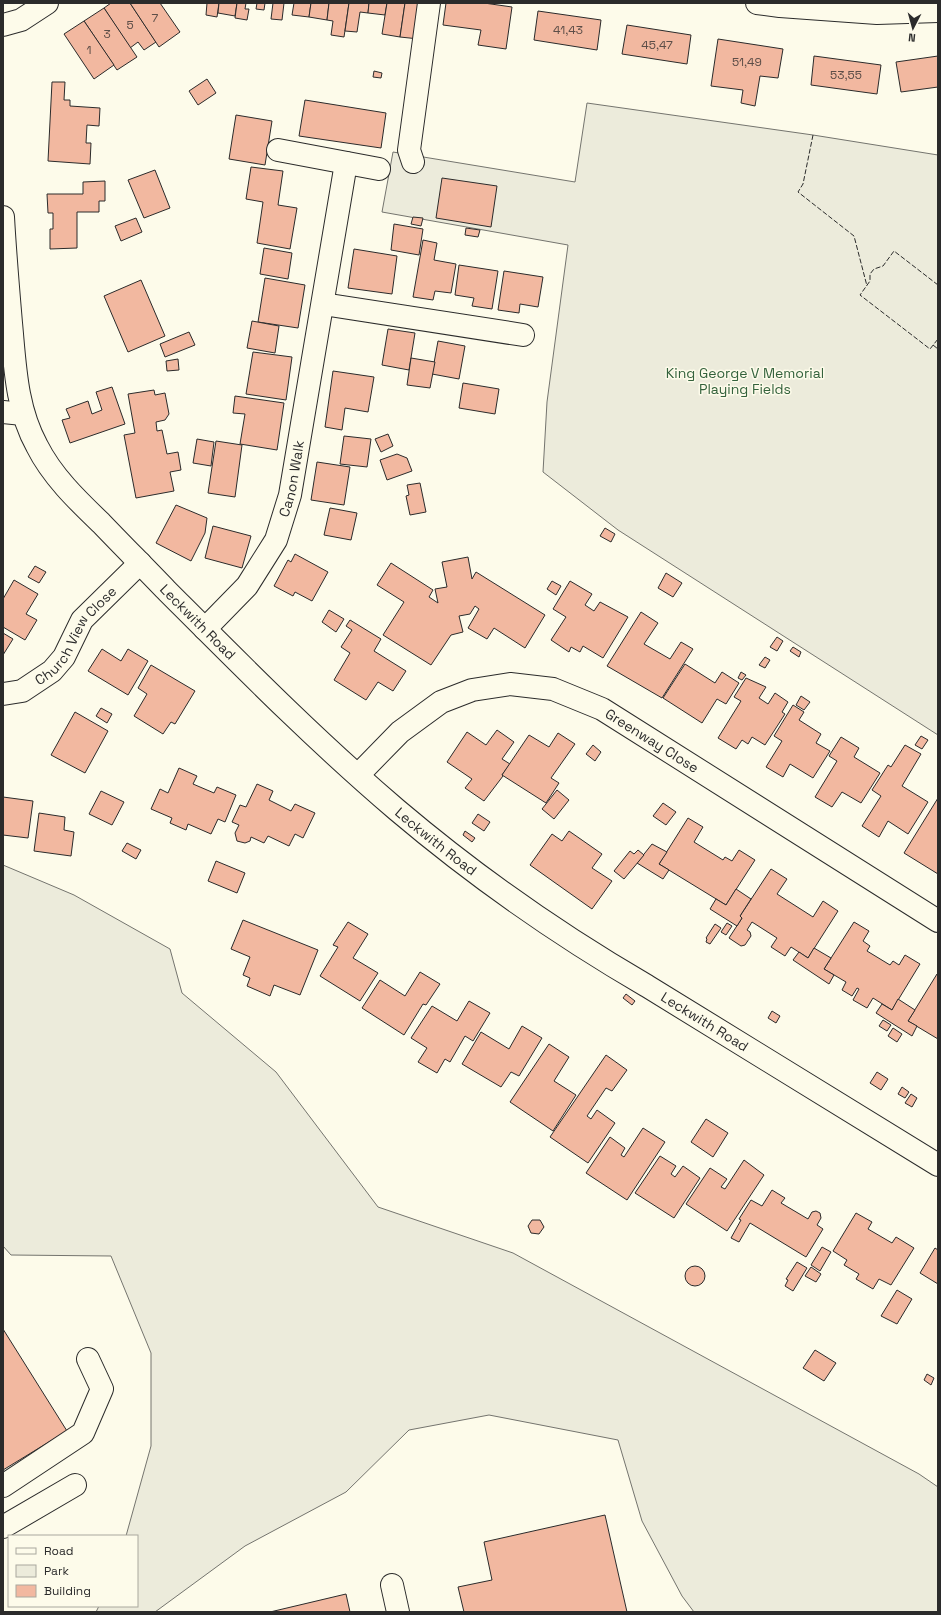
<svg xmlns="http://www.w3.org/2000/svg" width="941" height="1615" font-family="'Space Grotesk',sans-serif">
<rect width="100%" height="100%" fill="#fdfbea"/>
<g fill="#ecebdb" stroke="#74746e">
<polygon points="587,103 813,135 938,155 938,735 618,530 543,472 547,402 568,245 382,212 393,152 575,182"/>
<polygon points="3,865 74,895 170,949 182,993 276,1072 378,1207 513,1253 919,1474 938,1487 938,1612 694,1612 682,1596 642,1521 618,1440 489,1415 409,1430 346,1492 245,1546 155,1612 96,1612 99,1606 137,1606 137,1536 126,1536 151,1446 151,1353 111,1256 11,1255 3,1246"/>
</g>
<g fill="#f2b8a0" stroke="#2b2b2b">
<polygon points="111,3 130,3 156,42 144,50 138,42 130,48 104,8"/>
<polygon points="130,3 160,3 180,32 159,47"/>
<polygon points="207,3 219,3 217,17 206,15"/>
<polygon points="219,3 237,3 235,16 218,13"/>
<polygon points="237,3 246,3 245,9 249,9 247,20 235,18"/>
<polygon points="257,3 265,3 264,10 256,9"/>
<polygon points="273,3 284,3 282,20 271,19"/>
<polygon points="294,3 311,3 309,17 292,15"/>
<polygon points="311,3 329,3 327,20 309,17"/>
<polygon points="329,3 349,3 344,37 331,35 333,21 327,20"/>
<polygon points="349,3 369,3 368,13 360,12 357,32 345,31"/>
<polygon points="369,3 387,3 385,15 368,13"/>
<polygon points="387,3 405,3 400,37 382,34"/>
<polygon points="405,3 424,3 419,39 400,37"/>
<polygon points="446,3 484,3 512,7 506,49 478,45 481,30 443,25"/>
<polygon points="104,8 137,57 117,70 84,21"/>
<polygon points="538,11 601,20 597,50 534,40"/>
<polygon points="84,21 114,65 94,79 64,34"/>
<polygon points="627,25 691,35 687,64 622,54"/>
<polygon points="718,39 783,49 778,78 760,76 755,106 741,103 743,90 711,86"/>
<polygon points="814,56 881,65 877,94 811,85"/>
<polygon points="938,56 938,87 901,92 896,62"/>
<polygon points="374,71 382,73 381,78 373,77"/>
<polygon points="207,79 216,93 198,105 189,91"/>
<polygon points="52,82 65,82 64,100 70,100 70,106 100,108 99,126 87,125 86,143 91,143 90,164 48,161"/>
<polygon points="305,100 386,113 381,148 299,136"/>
<polygon points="236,115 272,121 265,165 229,159"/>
<polygon points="251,167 283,171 278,205 297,208 290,249 257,243 263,202 246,199"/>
<polygon points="155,170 170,208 144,218 128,180"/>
<polygon points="442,178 497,186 491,227 436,218"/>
<polygon points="105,181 105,201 99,201 99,212 77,212 77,248 50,249 50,229 53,229 53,213 48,213 47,194 83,194 83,182"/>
<polygon points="413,217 423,218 421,226 411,224"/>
<polygon points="136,218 142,232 121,241 115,226"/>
<polygon points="394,224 423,229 419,255 391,250"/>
<polygon points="466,228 480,230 478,237 465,235"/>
<polygon points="423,240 437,243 434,260 456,264 451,293 435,291 433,300 413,297"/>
<polygon points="264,248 292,253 288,279 260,274"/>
<polygon points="354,249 397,256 392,294 348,288"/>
<polygon points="459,265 498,271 492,309 472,306 474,298 455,295"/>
<polygon points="504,271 543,277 538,307 520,304 519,313 498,310"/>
<polygon points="265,278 305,285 298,328 258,322"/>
<polygon points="141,280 165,336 128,352 104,296"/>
<polygon points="252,321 279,326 275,353 247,348"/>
<polygon points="388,329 415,333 409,370 382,365"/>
<polygon points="189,332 195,345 165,357 160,344"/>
<polygon points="438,341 465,346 459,379 432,374"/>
<polygon points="253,352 292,357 286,400 246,394"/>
<polygon points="411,358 435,362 430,388 407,385"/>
<polygon points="178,359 179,370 167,371 166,361"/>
<polygon points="333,371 374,377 368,412 345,408 342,430 325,427"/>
<polygon points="463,383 499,389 495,414 459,408"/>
<polygon points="112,387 125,424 70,443 62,420 70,418 66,409 88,401 92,414 102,410 96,392"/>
<polygon points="154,390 155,395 165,393 169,414 165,420 156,422 157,431 162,430 167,454 178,452 181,470 170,472 174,491 136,498 124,435 135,433 128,394"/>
<polygon points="235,396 284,403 277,450 240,444 245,414 233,413"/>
<polygon points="388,434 393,446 381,452 375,439"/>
<polygon points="344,436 371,439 367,467 340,464"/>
<polygon points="197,439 214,442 211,466 193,463"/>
<polygon points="216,441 242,445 235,497 208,493"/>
<polygon points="397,454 407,458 412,471 387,480 380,460"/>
<polygon points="317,462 350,467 344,505 311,500"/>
<polygon points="420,483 426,512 410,515 406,496 409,495 407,485"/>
<polygon points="176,505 207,518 205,533 191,561 156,543"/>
<polygon points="330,508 357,513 351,540 324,535"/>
<polygon points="213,526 251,536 242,568 205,558"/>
<polygon points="605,528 615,534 611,542 600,536"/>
<polygon points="295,554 328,572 312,601 295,592 293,596 274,586 288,560 291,562"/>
<polygon points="468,557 472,579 476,572 545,615 525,648 494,628 487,639 468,628 479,609 475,606 470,614 459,616 463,632 451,635 431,665 383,635 404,602 377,585 391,563 433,590 429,597 438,603 435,589 447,587 442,562"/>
<polygon points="35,566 46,572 39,583 28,577"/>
<polygon points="666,573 682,583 673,597 658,588"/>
<polygon points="14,580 38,594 26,614 37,620 25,640 3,627 3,599"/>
<polygon points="552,581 561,586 556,595 547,589"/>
<polygon points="570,581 592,594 585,605 594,611 600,602 628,617 603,658 583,646 580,652 571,647 569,652 551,640 566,617 553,609"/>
<polygon points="329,610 344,619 336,632 322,622"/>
<polygon points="641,612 658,623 644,644 670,659 681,642 693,649 662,698 607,666"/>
<polygon points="350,620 381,639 374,651 406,671 393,691 378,682 366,700 334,680 350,653 341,647 352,630 346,626"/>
<polygon points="3,633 13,639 3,655"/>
<polygon points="777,637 783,641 777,651 770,647"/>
<polygon points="793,647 801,652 799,657 790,651"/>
<polygon points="102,649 121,661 128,649 148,661 128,695 88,671"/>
<polygon points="765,657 770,660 765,668 759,665"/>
<polygon points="685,664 715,683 722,672 739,683 726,704 717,699 702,723 663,698"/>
<polygon points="151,665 195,691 175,724 171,722 163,734 134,716 147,694 138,688"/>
<polygon points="741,672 746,675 742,680 738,678"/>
<polygon points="746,678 766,687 759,698 768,704 775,693 788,702 782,712 785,714 765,745 752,737 748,744 742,740 736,749 718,738 741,701 734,697"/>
<polygon points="801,696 810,702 804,710 796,705"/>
<polygon points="793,705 804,712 799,720 821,734 816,743 830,751 813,778 790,764 783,777 766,767 782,741 774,736"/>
<polygon points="101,708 112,714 107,723 96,716"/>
<polygon points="75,712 108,731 85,773 51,755"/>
<polygon points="497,730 514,742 502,759 510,764 502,775 503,776 484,801 465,788 472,779 447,762 467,732 486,745"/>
<polygon points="558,733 575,744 551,778 559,783 546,803 502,775 529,735 549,747"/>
<polygon points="921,736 928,740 922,749 915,745"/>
<polygon points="841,737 859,748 854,757 880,773 861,803 842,792 832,807 815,797 837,761 829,756"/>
<polygon points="593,745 601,752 595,761 586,754"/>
<polygon points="905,745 921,754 902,786 928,802 908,834 888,821 879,837 862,826 881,796 872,790 888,765 891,767"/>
<polygon points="179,768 197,776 193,784 214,793 217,787 236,795 225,822 218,819 211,834 188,824 186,830 170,823 172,818 151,809 160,789 168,793"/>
<polygon points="257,784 273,791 269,800 291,811 295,804 315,813 303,838 295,834 289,846 268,836 264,843 251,837 250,841 245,843 237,841 235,833 239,825 232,822 240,805 246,807"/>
<polygon points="557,790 569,800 554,819 542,809"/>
<polygon points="101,791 124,802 112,825 89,814"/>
<polygon points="3,797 33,801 28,838 3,835"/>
<polygon points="938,798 938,874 904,853"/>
<polygon points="663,803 676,812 666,825 653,816"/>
<polygon points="39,813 65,817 64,830 74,832 71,856 34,851"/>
<polygon points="478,814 490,822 484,831 472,823"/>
<polygon points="688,818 703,827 694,842 723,860 725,857 732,861 739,850 755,860 726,905 659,864"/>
<polygon points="465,831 475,838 472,842 463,835"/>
<polygon points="569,831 602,854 592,868 612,881 592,909 530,865 552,834 562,841"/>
<polygon points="127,843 141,850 136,859 122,851"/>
<polygon points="652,844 667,852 659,864 669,870 663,879 637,863"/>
<polygon points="638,850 644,855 624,879 614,871 630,851 634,854"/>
<polygon points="216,861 245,873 237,893 208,881"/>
<polygon points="771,869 787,879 777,894 813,917 823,901 838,911 808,958 791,947 785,956 771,947 777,938 752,922 747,930 750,932 751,936 745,945 741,946 729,938 742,918 740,916"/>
<polygon points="736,889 751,899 740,916 742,918 737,926 710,909 716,899 726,905"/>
<polygon points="243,920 318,950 300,995 274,985 270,996 247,986 250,978 243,975 250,957 231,949"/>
<polygon points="348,922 368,934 353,958 378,973 360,1001 320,976 338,947 333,945"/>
<polygon points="854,922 869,931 863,941 870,946 867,951 890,965 893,961 899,965 905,955 920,964 892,1010 873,998 867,1008 853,1000 859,989 857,988 852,996 842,990 846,982 824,969"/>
<polygon points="727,923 732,926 726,935 721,932"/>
<polygon points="715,924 721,928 710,944 706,942 707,939 706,938"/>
<polygon points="814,948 831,958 824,969 834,975 829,984 793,960 799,952 808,958"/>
<polygon points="420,972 440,984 426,1005 423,1004 404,1035 362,1008 380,980 405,996"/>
<polygon points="937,974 938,974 938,1039 908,1021"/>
<polygon points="626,994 635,1001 632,1005 623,998"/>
<polygon points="898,999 915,1010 908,1021 917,1026 912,1036 876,1013 882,1004 892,1010"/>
<polygon points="469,1001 490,1013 473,1041 465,1036 450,1062 445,1059 437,1073 418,1062 427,1048 411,1038 432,1006 457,1021"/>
<polygon points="772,1011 780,1016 776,1023 768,1018"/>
<polygon points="883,1020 891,1025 887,1031 879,1026"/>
<polygon points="522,1026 542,1038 519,1076 511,1072 501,1087 462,1064 481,1032 509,1049"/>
<polygon points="893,1028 902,1034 897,1042 888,1036"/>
<polygon points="549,1044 569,1057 554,1081 576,1095 553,1131 510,1102"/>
<polygon points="606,1055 627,1070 612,1091 606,1088 587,1116 591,1119 597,1110 615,1123 588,1163 550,1137"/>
<polygon points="877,1072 888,1079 881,1090 870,1083"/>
<polygon points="902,1087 909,1092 905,1098 898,1094"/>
<polygon points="911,1094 917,1098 912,1107 905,1103"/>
<polygon points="706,1119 728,1133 713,1157 691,1142"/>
<polygon points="643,1128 665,1142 627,1200 586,1173 610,1137 625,1148 621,1155 624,1157"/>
<polygon points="660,1156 676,1166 671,1174 675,1177 683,1166 700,1178 674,1218 635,1193"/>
<polygon points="744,1160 764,1175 727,1231 686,1204 710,1168 727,1179 721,1187 725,1189"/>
<polygon points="772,1190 785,1198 781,1203 808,1219 812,1212 816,1211 820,1213 821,1218 817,1225 823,1229 806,1257 750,1223 739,1242 731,1238 741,1220 739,1219 751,1200 762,1206"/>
<polygon points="856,1213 872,1222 868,1229 892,1243 896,1237 914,1248 891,1285 879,1279 873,1289 856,1279 859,1274 844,1265 847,1260 833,1251"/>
<polygon points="532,1220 540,1220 544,1227 539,1234 531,1233 528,1226"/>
<polygon points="822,1247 831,1252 820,1271 811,1265"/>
<polygon points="935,1248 938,1250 938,1284 920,1273"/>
<polygon points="797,1262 807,1268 793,1291 785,1286 788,1280 786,1279"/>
<circle cx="695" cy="1276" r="10"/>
<polygon points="811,1267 821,1274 816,1282 805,1276"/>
<polygon points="897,1290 912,1299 897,1324 881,1316"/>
<polygon points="3,1329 67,1431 3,1470"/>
<polygon points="815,1350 836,1363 824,1381 803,1368"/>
<polygon points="927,1374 934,1378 931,1385 924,1380"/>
<polygon points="605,1515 627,1612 464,1612 458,1587 492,1580 484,1542"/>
<polygon points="346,1594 350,1612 270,1612"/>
</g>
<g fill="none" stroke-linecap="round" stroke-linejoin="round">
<defs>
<g id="minor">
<polyline points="757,3 780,6 877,13 938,11"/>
<polyline points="3,25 21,20 47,3"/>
<polyline points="278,150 379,169"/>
<polyline points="413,162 409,150 429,3"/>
<polyline points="323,304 523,335"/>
<polyline points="3,412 23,414"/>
<path id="s1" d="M205,629l42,-43 29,-46 14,-45 56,-332"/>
<path id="s2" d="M3,694l19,-3 30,-20 12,-14 18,-37 58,-57"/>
<path id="s3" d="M358,775l42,-43 41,-30 31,-12 38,-6 43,5 49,20 336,212"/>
<polyline points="3,1486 83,1433 102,1389 88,1359"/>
<polyline points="3,1527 75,1485"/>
<polyline points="392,1585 398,1612"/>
</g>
<g id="major">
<path id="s4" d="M3,217c2,36 5,71 8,106 4,42 5,85 26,123 15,30 40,54 64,77 22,23 44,45 66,68 75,75 149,150 230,219 78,66 162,125 250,176l291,179"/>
</g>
</defs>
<use href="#minor" stroke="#2b2b2b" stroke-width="24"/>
<use href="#major" stroke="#2b2b2b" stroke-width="24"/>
<use href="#minor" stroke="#fdfbea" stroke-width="22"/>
<use href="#major" stroke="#fdfbea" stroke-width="22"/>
<g stroke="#2b2b2b" stroke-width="1" stroke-dasharray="5 2" stroke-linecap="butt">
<polyline points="813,135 803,184 798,192 854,236 867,286"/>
<polyline points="938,285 894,251 883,266 874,269 870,274 870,281 860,295 930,349 938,339"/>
<polyline points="933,345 938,349"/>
</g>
</g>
<g text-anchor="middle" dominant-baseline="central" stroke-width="3" stroke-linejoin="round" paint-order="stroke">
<g font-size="12" fill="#5d4e48">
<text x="155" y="18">7</text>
<text x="130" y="25">5</text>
<text x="568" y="30">41,43</text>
<text x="107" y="34">3</text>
<text x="657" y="45">45,47</text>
<text x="89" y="50">1</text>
<text x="747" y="62">51,49</text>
<text x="846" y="75">53,55</text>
</g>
<g font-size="14" fill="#34623c" stroke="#fdfbea">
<text x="745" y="373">King George V Memorial<tspan x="745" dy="16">Playing Fields</tspan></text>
</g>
<g font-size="14" fill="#2b2b2b" stroke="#fdfbea">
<text stroke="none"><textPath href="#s1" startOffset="178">Canon Walk</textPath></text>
<text stroke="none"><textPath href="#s4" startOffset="472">Leckwith Road</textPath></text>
<text stroke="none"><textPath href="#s2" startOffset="98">Church View Close</textPath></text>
<text stroke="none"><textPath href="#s3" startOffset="338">Greenway Close</textPath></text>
<text stroke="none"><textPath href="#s4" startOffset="796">Leckwith Road</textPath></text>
<text stroke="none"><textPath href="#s4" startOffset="1120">Leckwith Road</textPath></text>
</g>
</g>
<rect width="941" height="1615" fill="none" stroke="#2b2b2b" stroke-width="8"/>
<rect x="8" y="1535" width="130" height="72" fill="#fdfbea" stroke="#a9a89e"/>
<rect x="16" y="1548" width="20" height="6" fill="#fdfbea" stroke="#a9a89e"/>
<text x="44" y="1555" font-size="12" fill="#2b2b2b">Road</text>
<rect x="16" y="1565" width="20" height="12" fill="#ecebdb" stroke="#a9a89e"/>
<text x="44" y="1575" font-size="12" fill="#2b2b2b">Park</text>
<rect x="16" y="1585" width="20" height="12" fill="#f2b8a0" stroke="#a9a89e"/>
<text x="44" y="1595" font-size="12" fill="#2b2b2b">Building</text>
<g transform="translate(913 28) rotate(186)" stroke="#fdfbea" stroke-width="3" paint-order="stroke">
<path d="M0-3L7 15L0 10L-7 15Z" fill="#2b2b2b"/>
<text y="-6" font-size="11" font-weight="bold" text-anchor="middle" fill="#2b2b2b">N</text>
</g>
</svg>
